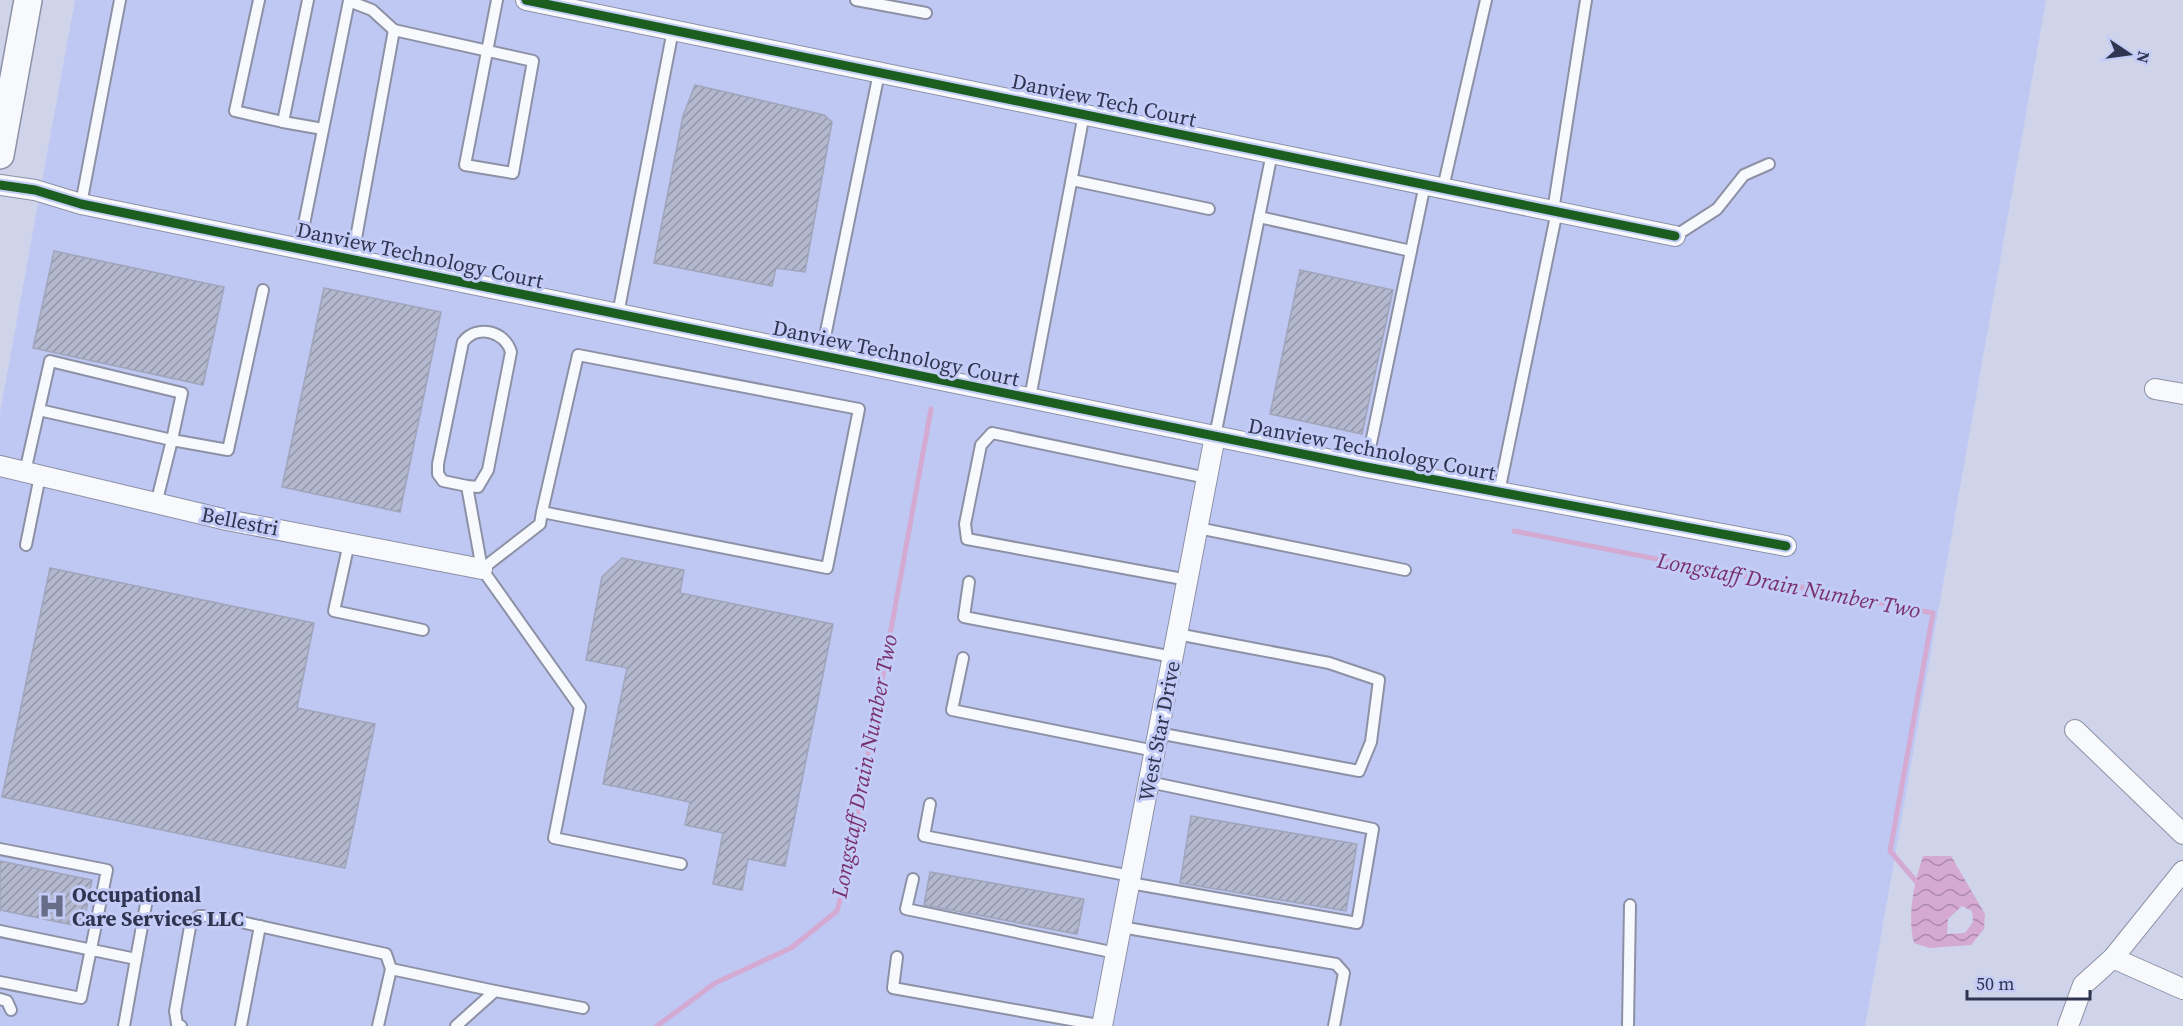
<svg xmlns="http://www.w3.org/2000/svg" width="2183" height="1026" font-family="'Source Serif 4',serif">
<defs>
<pattern id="water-waves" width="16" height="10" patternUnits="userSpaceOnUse" patternTransform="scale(1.5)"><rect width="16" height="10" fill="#d4a9d2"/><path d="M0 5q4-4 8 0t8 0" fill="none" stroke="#ac8aad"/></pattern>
<pattern id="building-hatch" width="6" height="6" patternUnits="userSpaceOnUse" patternTransform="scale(1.5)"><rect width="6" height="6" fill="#b3b8ce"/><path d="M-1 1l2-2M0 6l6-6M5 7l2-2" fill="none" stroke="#9296aa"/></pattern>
</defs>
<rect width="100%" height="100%" fill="#cfd4ea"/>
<polygon fill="#bec8f3" points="75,0 2046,0 1865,1026 0,1026 0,413"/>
<path fill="url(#water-waves)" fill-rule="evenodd" d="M1923,856h28l34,58 -1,15 -13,16 -42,3 -15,-5c-7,-30 0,-58 9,-87zM1962,906l10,5 1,11 -8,11 -18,1 1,-15z"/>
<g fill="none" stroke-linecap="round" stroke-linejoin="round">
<g stroke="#d4a9d2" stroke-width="5">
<polyline points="1514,531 1933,613 1890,851 1920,886"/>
<polyline points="657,1026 715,983 791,948 837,911 846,878 931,409"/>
</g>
</g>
<g fill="url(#building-hatch)" stroke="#a0a5bb" stroke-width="1.5">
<polygon points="695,85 824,115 832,122 805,272 776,268 772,286 654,263 683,116"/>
<polygon points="54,251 224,287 203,385 33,348"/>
<polygon points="1300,270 1393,290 1362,434 1270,414"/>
<polygon points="324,288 441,312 400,512 282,487"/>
<polygon points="622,558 684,570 680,593 833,624 785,866 748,859 742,890 713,884 723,833 685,825 690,802 603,784 627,668 586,660 602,577"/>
<polygon points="50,568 314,623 297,708 375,724 345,868 2,797"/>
<polygon points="1191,816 1357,844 1346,911 1180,883"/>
<polygon points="0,861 92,880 83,927 0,910"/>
<polygon points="930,872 1084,899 1077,934 924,905"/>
</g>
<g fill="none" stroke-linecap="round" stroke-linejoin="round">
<defs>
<g id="service">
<polyline points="259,0 235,111 283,122"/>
<polyline points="308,0 283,122 323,129"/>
<polyline points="856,0 926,13"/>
<polyline points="1072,180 1209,209"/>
<polyline points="1443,188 1486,0"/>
<polyline points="81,204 120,0"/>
<polyline points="1553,211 1586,0"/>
<polyline points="1259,217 1411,251"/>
<polyline points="1675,236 1717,209 1744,175 1769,164"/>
<polyline points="299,249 349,1 372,10 394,30"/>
<polyline points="352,260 394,30 533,61 513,173 465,165 497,0"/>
<polyline points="618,314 673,30"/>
<polyline points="821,356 879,73"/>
<polyline points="1030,398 1084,114"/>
<polyline points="1215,436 1272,153"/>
<polyline points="1366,467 1425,184"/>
<polyline points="25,472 50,361 182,393 172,440 39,410"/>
<path d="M467,486l-24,-5 -5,-7v-10l25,-122c14,-18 42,-11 48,10l-23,118 -10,17 -11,-1 15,83 98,138 -26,131 127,26"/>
<polyline points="1499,492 1557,211"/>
<polyline points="156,504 172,440 228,450 263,290"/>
<polyline points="1198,528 1405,570"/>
<polyline points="349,543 334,611 423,630"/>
<polyline points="26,545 40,476"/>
<polyline points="482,569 540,524 542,512 578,355 859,409 827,568 542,512"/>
<polyline points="1188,580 967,539 965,524 981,445 992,433 1207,478"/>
<polyline points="969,582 964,617 1173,657"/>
<polyline points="963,658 952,710 1155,751"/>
<polyline points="1158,733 1359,771 1371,742 1379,680 1329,663 1177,634"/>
<polyline points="930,804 924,836 1131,876"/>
<polyline points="0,849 107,870 81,998 0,982"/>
<polyline points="913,879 906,909 1116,953"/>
<polyline points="1130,883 1357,923 1373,829 1149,782"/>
<polyline points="1121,927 1336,964 1344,973 1334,1026"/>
<polyline points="0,931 136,959 124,1026"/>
<polyline points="897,957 893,988 1104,1026"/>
<polyline points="136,959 147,899"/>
<polyline points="0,999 7,1001 11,1010"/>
<polyline points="181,1026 177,1024 175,1011 190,927 199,916 214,916 386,954 391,969"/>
<polyline points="241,1026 260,926"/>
<polyline points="378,1026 391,969 495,991"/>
<polyline points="456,1026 495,991 583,1008"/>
<polyline points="1628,1026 1630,905"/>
</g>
<g id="minor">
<polyline points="526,0 1675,236"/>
<polyline points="0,185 35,190 81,204 1366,467 1786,546"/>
<polyline points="2155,389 2183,394"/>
<polyline points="0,466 227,520 482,569"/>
<polyline points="2075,730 2183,834"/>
<polyline points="2113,958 2183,989"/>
<polyline points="1102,1026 1215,436"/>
<polyline points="2068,1026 2083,985 2113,958 2183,871"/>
</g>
<polyline id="secondary" points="0,155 28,0"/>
</defs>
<use href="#service" stroke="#8d91a6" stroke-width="14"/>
<use href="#minor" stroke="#8d91a6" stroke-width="22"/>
<use href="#secondary" stroke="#8d91a6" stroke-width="30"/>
<use href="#service" stroke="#f8f9fc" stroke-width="10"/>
<use href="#minor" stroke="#f8f9fc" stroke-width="20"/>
<use href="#secondary" stroke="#f8f9fc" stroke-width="27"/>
<defs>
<g id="cycleway">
<polyline points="526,0 1675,236"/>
<polyline points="0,185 35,190 81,204 1366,467 1786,546"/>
</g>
</defs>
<use href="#cycleway" stroke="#c3ccf6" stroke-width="13"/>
<use href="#cycleway" stroke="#1b5e20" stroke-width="9"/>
</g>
<defs>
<symbol id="hospital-bare" viewBox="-9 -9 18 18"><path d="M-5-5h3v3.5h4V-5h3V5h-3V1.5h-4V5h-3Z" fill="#676d86" stroke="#c3ccf6" stroke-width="2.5" paint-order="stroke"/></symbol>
</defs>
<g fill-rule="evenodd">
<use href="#hospital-bare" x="33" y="887" width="38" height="38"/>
</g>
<g text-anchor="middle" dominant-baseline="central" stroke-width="6" stroke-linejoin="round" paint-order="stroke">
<g font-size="21" fill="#2f3550" stroke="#c3ccf6">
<text transform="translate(1104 100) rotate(12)">Danview Tech Court</text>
<text transform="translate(420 255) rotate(12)">Danview Technology Court</text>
<text transform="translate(896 353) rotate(12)">Danview Technology Court</text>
<text transform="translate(1372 449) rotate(11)">Danview Technology Court</text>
<text transform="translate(240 521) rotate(11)">Bellestri</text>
<text transform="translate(1159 731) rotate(-79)">West Star Drive</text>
</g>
<g font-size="21" font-weight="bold" fill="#2f3550" stroke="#c3ccf6" text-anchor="start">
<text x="72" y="894">Occupational<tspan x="72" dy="24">Care Services LLC</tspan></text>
</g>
<g font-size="22" font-style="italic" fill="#792f6c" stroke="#c3ccf6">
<text transform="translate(1789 585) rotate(11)">Longstaff Drain Number Two</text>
<text transform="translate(864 766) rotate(-79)">Longstaff Drain Number Two</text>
</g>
</g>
<g transform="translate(2129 54) rotate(103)" stroke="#c3ccf6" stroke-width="4.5" paint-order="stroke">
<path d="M0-4.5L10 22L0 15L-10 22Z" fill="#2f3550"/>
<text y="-9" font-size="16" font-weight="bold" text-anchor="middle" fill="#2f3550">N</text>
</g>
<path d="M1967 990v9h123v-9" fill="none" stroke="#2f3550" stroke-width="3"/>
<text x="1976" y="990" font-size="18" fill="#2f3550" stroke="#c3ccf6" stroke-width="4.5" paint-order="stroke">50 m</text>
</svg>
